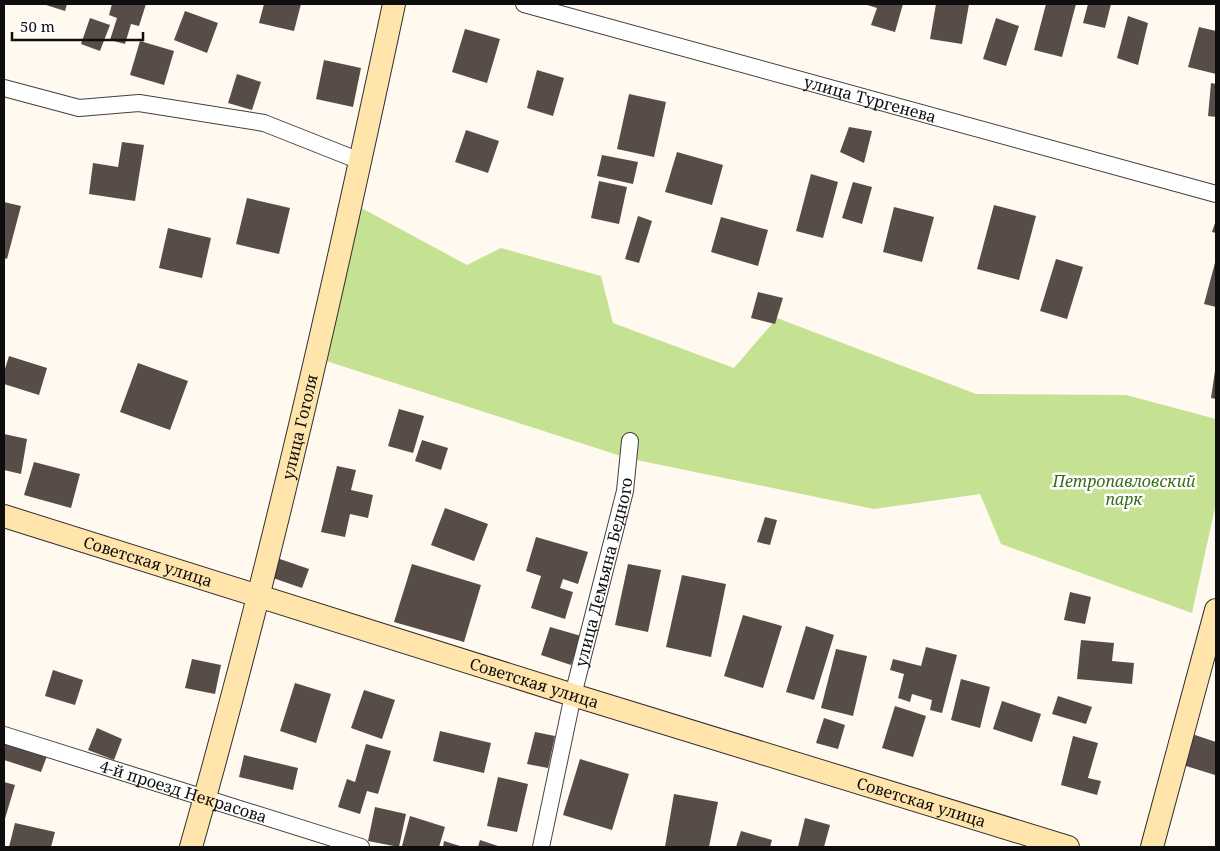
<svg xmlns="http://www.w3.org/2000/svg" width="1220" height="851" font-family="'Noto Serif',serif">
<rect width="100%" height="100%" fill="#fff9f0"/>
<polygon fill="#c5e192" points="354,204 467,265 501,248 601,276 613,323 734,368 777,318 976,394 1126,395 1216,419 1216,503 1192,613 1001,544 980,494 874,509 627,458 317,358"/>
<g fill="#584c49">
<polygon points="43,4 67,4 65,11"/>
<polygon points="112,4 146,4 139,26 131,24 125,44 110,40 117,18 109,15"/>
<polygon points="264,4 301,4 294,31 259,23"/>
<polygon points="864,4 903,4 895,32 871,25 877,8"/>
<polygon points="936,4 969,4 962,44 930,39"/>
<polygon points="1046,4 1076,4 1062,57 1034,50"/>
<polygon points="1088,4 1111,4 1105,28 1083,23"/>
<polygon points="185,11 218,23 207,53 174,40"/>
<polygon points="1128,16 1148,23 1138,65 1117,58"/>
<polygon points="90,18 110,25 100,51 81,44"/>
<polygon points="996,18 1019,26 1006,66 983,59"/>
<polygon points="1199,27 1216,31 1216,74 1188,67"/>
<polygon points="465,29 500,39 487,83 452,72"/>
<polygon points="140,41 174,51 164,85 130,75"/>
<polygon points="324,60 361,68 353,107 316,99"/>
<polygon points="537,70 564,78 553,116 527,108"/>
<polygon points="237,74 261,82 252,110 228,103"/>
<polygon points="1211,83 1216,84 1216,117 1208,116"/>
<polygon points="629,94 666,102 654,157 617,149"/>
<polygon points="849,127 872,131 864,163 840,152"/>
<polygon points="466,130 499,141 488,173 455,162"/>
<polygon points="122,142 144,145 135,201 89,194 93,163 118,167"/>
<polygon points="677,152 723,165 712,205 665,192"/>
<polygon points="602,155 638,162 633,184 597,176"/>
<polygon points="811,174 838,182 823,238 796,231"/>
<polygon points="599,181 627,187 619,224 591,218"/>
<polygon points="853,182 872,187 862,224 842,218"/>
<polygon points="247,198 290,208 279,254 236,244"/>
<polygon points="4,202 21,206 7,259 4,258"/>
<polygon points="994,205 1036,216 1019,280 977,269"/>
<polygon points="894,207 934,217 922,262 883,252"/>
<polygon points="638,216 652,221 639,263 625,259"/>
<polygon points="721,217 768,230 758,266 711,252"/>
<polygon points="1216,220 1216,233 1212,232"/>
<polygon points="168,228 211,238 202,278 159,268"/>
<polygon points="1056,259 1083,267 1067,319 1040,311"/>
<polygon points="1216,259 1216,307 1204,304"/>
<polygon points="758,292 783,298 775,324 751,318"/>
<polygon points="9,356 47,368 39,395 4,384 4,372"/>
<polygon points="138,363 188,381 170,430 120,412"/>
<polygon points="1215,371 1216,371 1216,399 1211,398"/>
<polygon points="399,409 424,416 413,453 388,446"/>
<polygon points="4,434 27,439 21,474 4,470"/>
<polygon points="422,440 448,448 441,470 415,461"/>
<polygon points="34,462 80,474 71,508 24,495"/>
<polygon points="337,466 356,470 351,490 373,495 368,518 350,514 345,537 321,532"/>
<polygon points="445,508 488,524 474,561 431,545"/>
<polygon points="765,517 777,520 770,545 757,542"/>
<polygon points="536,537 588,552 578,584 563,579 560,588 573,592 565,619 531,608 541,576 526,571"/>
<polygon points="274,557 309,569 302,588 267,576"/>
<polygon points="412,564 481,585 464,642 394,622"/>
<polygon points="628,564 661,570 648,632 615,625"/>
<polygon points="682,575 726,584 711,657 666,647"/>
<polygon points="1070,592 1091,597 1085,624 1064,620"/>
<polygon points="743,615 782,626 763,688 724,676"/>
<polygon points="806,626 834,635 814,700 786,692"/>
<polygon points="550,627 581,636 571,665 541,655"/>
<polygon points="1081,640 1114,643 1112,661 1134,663 1132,684 1077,679"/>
<polygon points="926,647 957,655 942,713 930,710 932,700 912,694 910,702 898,698 904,674 890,670 893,659 921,666"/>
<polygon points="836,649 867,656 853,716 821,708"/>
<polygon points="192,659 221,665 215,694 185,688"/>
<polygon points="53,670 83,680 75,705 45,696"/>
<polygon points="961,679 990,687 980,728 951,720"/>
<polygon points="295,683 331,694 316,743 280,731"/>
<polygon points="364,690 395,700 382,739 351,728"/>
<polygon points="1058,696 1092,707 1086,724 1052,714"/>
<polygon points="1002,701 1041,714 1032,742 993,729"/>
<polygon points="895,706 926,716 913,757 882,748"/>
<polygon points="824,718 845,725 838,749 816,743"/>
<polygon points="97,728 122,739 114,760 88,750"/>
<polygon points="440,731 491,743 484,773 433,761"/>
<polygon points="535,732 555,736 548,768 527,764"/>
<polygon points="1192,734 1216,742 1215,775 1183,765"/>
<polygon points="1073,736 1098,743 1088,778 1101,781 1097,795 1061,785"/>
<polygon points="4,741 47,756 41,772 4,760"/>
<polygon points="366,744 391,751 378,794 367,791 360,814 338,807 347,779 355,782"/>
<polygon points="244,755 298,768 293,790 239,777"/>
<polygon points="580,759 629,774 612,830 563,815"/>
<polygon points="498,777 528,784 517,832 487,826"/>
<polygon points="4,782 15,785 4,822"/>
<polygon points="674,794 718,802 709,847 665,847"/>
<polygon points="375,807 406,814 399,847 368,841"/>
<polygon points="410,816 445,827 439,847 402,846"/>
<polygon points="805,818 830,825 824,847 798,847"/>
<polygon points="15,823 55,832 51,847 9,847"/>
<polygon points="741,831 772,840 770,847 736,847"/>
<polygon points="480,840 501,847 478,847"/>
<polygon points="444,841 463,847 443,847"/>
</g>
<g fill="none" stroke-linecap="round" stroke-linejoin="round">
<defs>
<g id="street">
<path id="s1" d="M524,4l692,190"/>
<polyline points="4,88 79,108 139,103 264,123 360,161"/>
<path id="s2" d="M4,735l357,112"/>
<path id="s3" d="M541,847l32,-152 52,-204 5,-50"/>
</g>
<g id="secondary">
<path id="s4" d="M4,516l569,179 495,152"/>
<path id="s5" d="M191,847c79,-278 143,-561 203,-843"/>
<polyline points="1152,847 1216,610"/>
</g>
</defs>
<use href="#street" stroke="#414141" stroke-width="18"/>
<use href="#secondary" stroke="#303030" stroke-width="24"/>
<use href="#street" stroke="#fff" stroke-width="16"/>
<use href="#secondary" stroke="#ffe5ab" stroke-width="22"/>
</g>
<g text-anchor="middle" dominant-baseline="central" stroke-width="5" stroke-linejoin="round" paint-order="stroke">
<g font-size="16" fill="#0e0e0e" stroke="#fff">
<text stroke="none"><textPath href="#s1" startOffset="359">улица Тургенева</textPath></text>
<text stroke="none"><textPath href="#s5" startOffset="434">улица Гоголя</textPath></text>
<text stroke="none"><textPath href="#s4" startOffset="151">Советская улица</textPath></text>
<text stroke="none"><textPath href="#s3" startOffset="282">улица Демьяна Бедного</textPath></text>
<text stroke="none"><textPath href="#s4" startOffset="556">Советская улица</textPath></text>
<text stroke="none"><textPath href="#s2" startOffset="188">4-й проезд Некрасова</textPath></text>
<text stroke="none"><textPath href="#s4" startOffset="961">Советская улица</textPath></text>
</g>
<g font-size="16" font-style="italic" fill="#3a6d17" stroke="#fff">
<text x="1124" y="481">Петропавловский<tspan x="1124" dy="18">парк</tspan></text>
</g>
</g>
<rect width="1220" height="851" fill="none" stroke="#0e0e0e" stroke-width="10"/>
<path d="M12 32v8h131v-8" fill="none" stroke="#0e0e0e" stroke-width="2.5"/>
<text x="20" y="32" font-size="15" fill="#0e0e0e" stroke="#ffffff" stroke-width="4" paint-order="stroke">50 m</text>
</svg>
